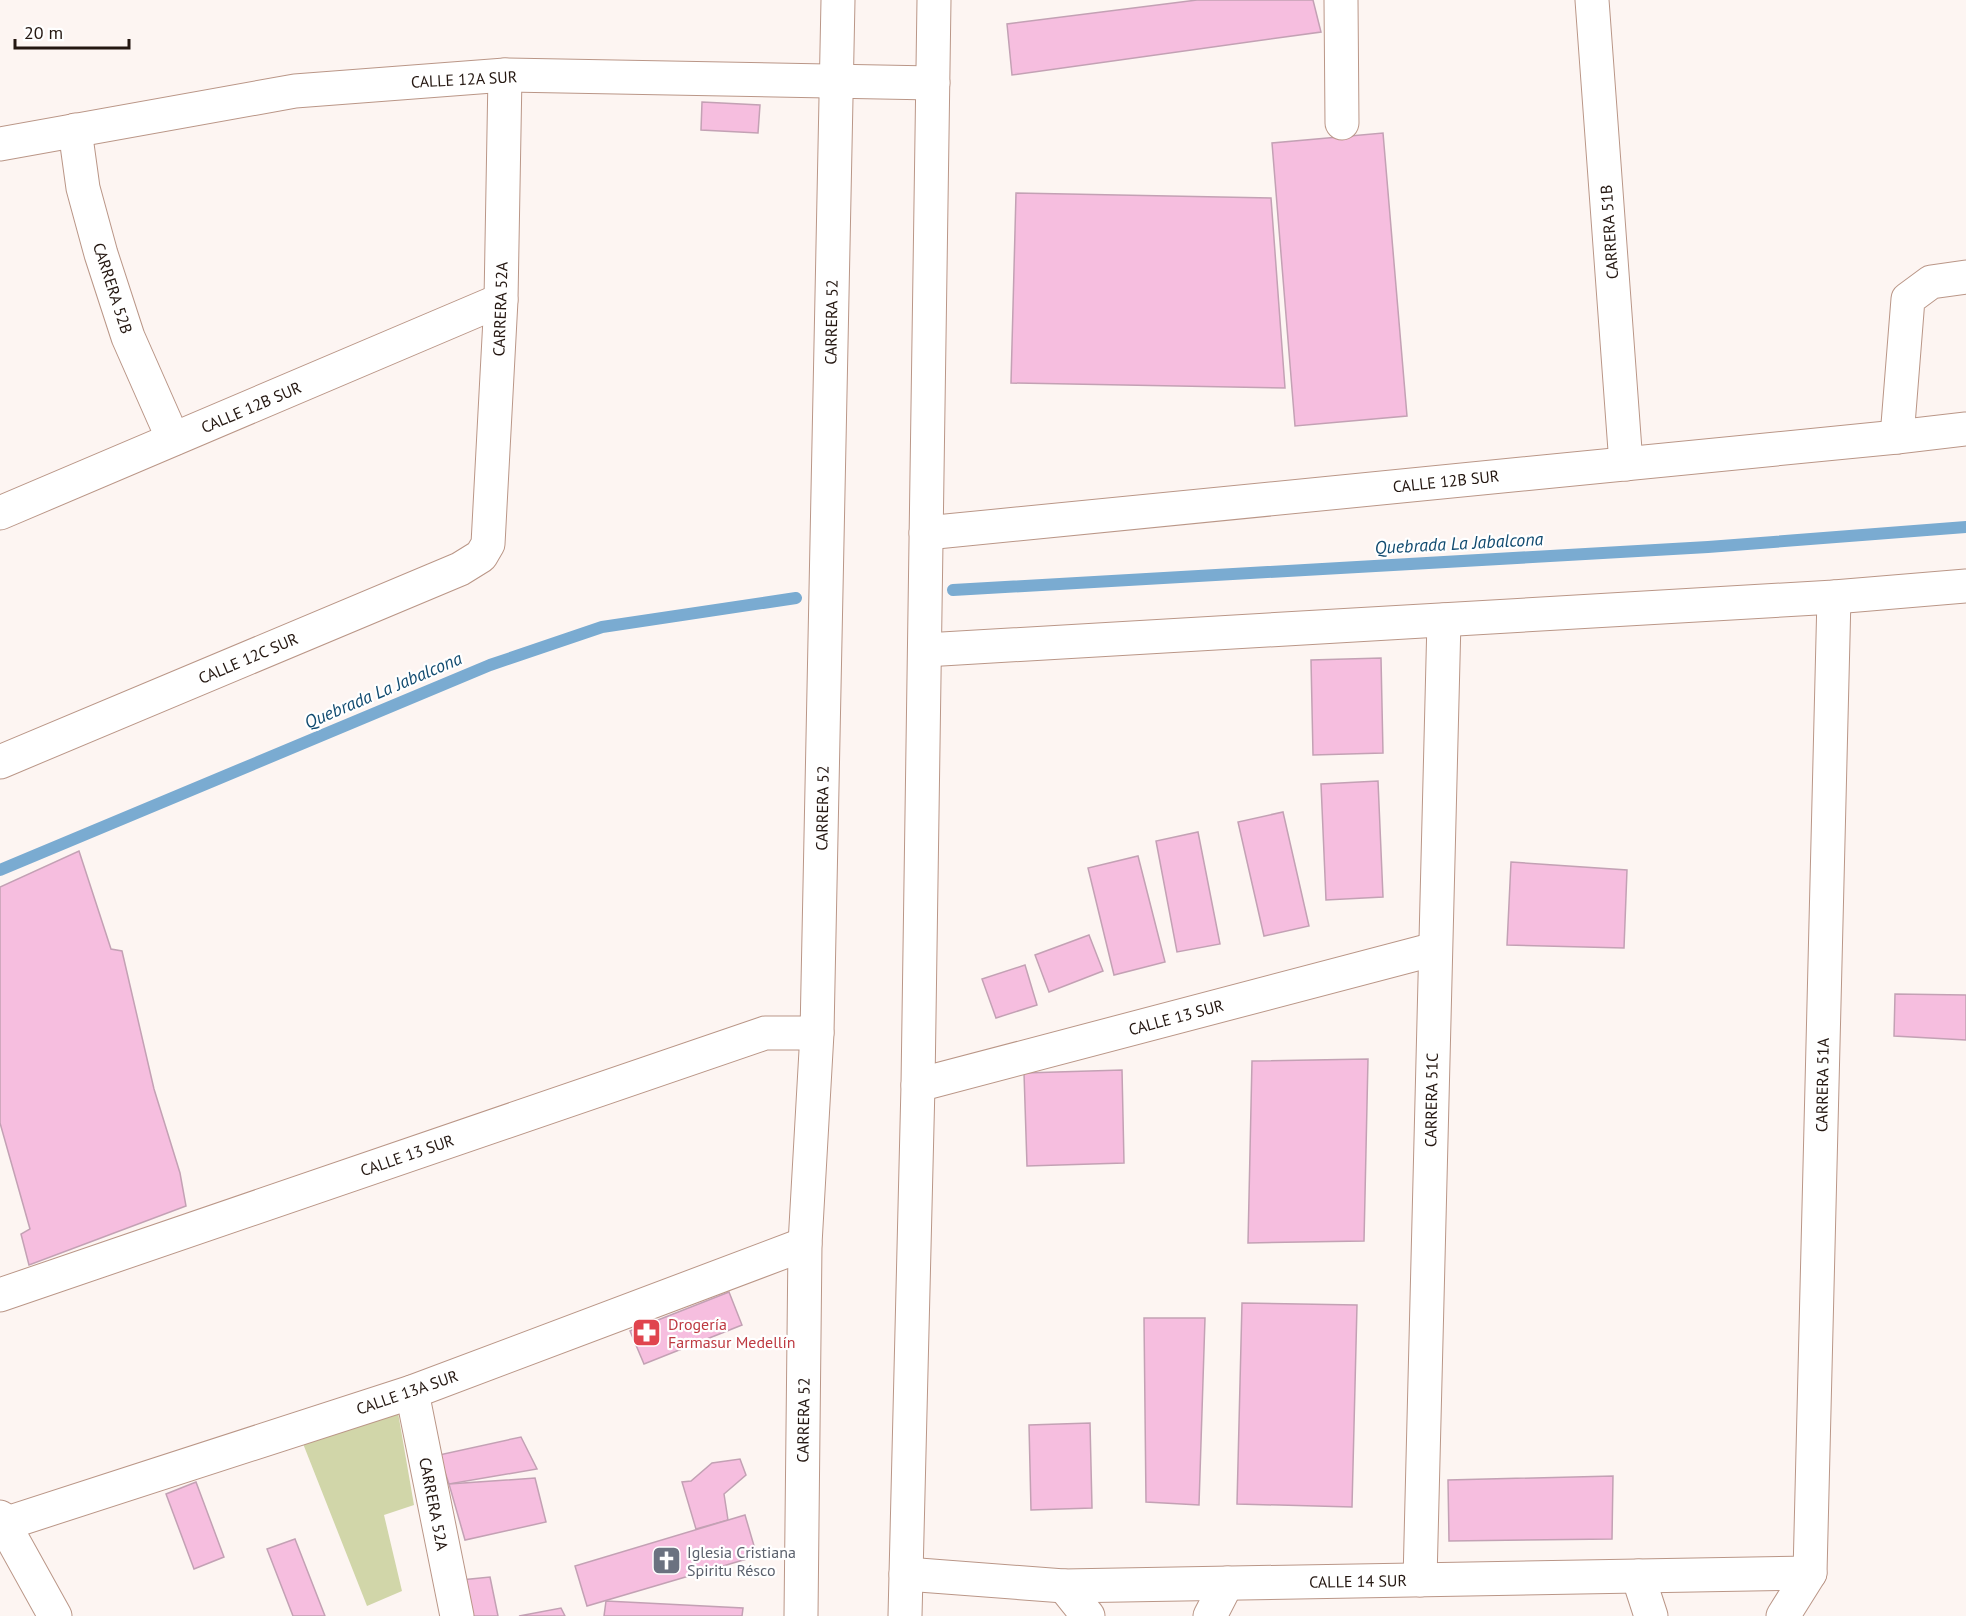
<svg xmlns="http://www.w3.org/2000/svg" width="1966" height="1616" font-family="'PT Sans',sans-serif">
<rect width="100%" height="100%" fill="#fdf5f2"/>
<polygon fill="#d1d6a9" points="396,1401 414,1505 384,1515 402,1591 367,1606 300,1436"/>
<g fill="none" stroke-linecap="round" stroke-linejoin="round">
<g stroke="#7aabd1" stroke-width="12">
<polyline points="953,590 1708,547 1966,527"/>
<polyline points="0,870 490,665 602,627 796,598"/>
</g>
</g>
<g fill="#f6bedf" stroke="#c3a1b4" stroke-width="1.5">
<polygon points="1197,0 1313,0 1321,32 1012,75 1007,24"/>
<polygon points="702,102 760,105 758,133 701,130"/>
<polygon points="1383,133 1407,416 1295,426 1272,143"/>
<polygon points="1016,193 1271,198 1285,388 1011,383"/>
<polygon points="1381,658 1383,753 1313,755 1311,660"/>
<polygon points="1378,781 1383,897 1326,900 1321,784"/>
<polygon points="1283,812 1309,926 1264,936 1238,822"/>
<polygon points="1198,832 1220,944 1177,952 1156,841"/>
<polygon points="79,851 111,949 122,951 154,1089 180,1173 186,1206 29,1265 21,1234 30,1229 0,1123 0,887"/>
<polygon points="1138,856 1165,962 1114,975 1088,868"/>
<polygon points="1511,862 1627,870 1624,948 1507,945"/>
<polygon points="1089,935 1103,971 1049,992 1035,955"/>
<polygon points="1025,965 1037,1005 996,1018 982,979"/>
<polygon points="1895,994 1966,995 1966,1040 1894,1036"/>
<polygon points="1368,1059 1364,1241 1248,1243 1252,1061"/>
<polygon points="1122,1070 1124,1163 1027,1166 1024,1073"/>
<polygon points="729,1292 742,1325 644,1364 630,1331"/>
<polygon points="1242,1303 1357,1305 1352,1507 1237,1504"/>
<polygon points="1144,1318 1205,1318 1199,1505 1146,1502"/>
<polygon points="1090,1423 1092,1508 1031,1510 1029,1425"/>
<polygon points="521,1437 537,1469 449,1484 439,1455"/>
<polygon points="740,1459 746,1475 724,1494 728,1520 696,1529 682,1482 691,1481 712,1463"/>
<polygon points="1613,1476 1612,1539 1449,1541 1448,1480"/>
<polygon points="535,1478 546,1522 465,1540 449,1484"/>
<polygon points="196,1482 224,1557 194,1569 166,1494"/>
<polygon points="745,1515 757,1556 587,1606 575,1566"/>
<polygon points="295,1539 325,1616 293,1616 267,1549"/>
<polygon points="490,1577 498,1616 468,1616 461,1580"/>
<polygon points="606,1601 743,1608 742,1616 604,1616"/>
<polygon points="561,1608 565,1616 519,1616"/>
</g>
<g fill="none" stroke-linecap="round" stroke-linejoin="round">
<defs>
<g id="minor">
<polyline points="1341,0 1342,123"/>
<polyline points="1592,0 1626,464"/>
<polyline points="75,130 83,188 101,254 128,337 173,439"/>
<polyline points="0,144 295,91 505,75 933,83"/>
<polyline points="1897,437 1908,299 1931,282 1966,277"/>
<polyline points="0,513 501,300"/>
<polyline points="926,533 1897,437 1966,429"/>
<polyline points="925,650 1834,597 1966,586"/>
<polyline points="0,762 460,569 481,556 488,544 501,300 505,75"/>
<polyline points="918,1085 1435,949"/>
<polyline points="0,1295 765,1033 817,1033"/>
<polyline points="412,1392 457,1616"/>
<polyline points="0,1517 55,1616"/>
<polyline points="4,1524 412,1392 805,1244"/>
<polyline points="906,1574 1064,1586 1810,1573"/>
<polyline points="1638,1576 1651,1616"/>
<polyline points="1420,1580 1444,620"/>
<polyline points="1064,1586 1088,1616"/>
<polyline points="1210,1616 1227,1583"/>
<polyline points="1783,1616 1810,1573 1834,597"/>
</g>
<g id="major">
<polyline points="801,1616 805,1244 817,1033 838,0"/>
<polyline points="905,1616 918,1085 934,0"/>
</g>
</defs>
<use href="#minor" stroke="#ba9687" stroke-width="35"/>
<use href="#major" stroke="#ba9687" stroke-width="35"/>
<use href="#minor" stroke="#fff" stroke-width="33"/>
<use href="#major" stroke="#fff" stroke-width="33"/>
</g>
<defs>
<symbol id="pharmacy-square" viewBox="-11 -11 22 22"><rect x="-9" y="-9" width="18" height="18" rx="4" fill="#e0444e" stroke="#fff"/><path d="M-2-6h4v4h4v4h-4v4h-4v-4h-4v-4h4Z" fill="#fff"/></symbol>
<symbol id="church-square" viewBox="-11 -11 22 22"><rect x="-9" y="-9" width="18" height="18" rx="4" fill="#6b7280" stroke="#fff"/><path d="M-1.2-6h2.4v3.5h3.3v2.4h-3.3V6h-2.4V-.1h-3.3v-2.4h3.3Z" fill="#fff"/></symbol>
</defs>
<g fill-rule="evenodd">
<use href="#pharmacy-square" x="630" y="1316" width="33" height="33"/>
<use href="#church-square" x="650" y="1544" width="33" height="33"/>
</g>
<g text-anchor="middle" dominant-baseline="central" stroke-width="4.5" stroke-linejoin="round" paint-order="stroke">
<g font-size="16" fill="#241711" stroke="#fff">
<text transform="translate(464 79) rotate(-3)">CALLE 12A SUR</text>
<text transform="translate(1609 232) rotate(-94)">CARRERA 51B</text>
<text transform="translate(113 288) rotate(72)">CARRERA 52B</text>
<text transform="translate(500 309) rotate(-88)">CARRERA 52A</text>
<text transform="translate(831 322) rotate(-89)">CARRERA 52</text>
<text transform="translate(251 407) rotate(-23)">CALLE 12B SUR</text>
<text transform="translate(1446 481) rotate(-6)">CALLE 12B SUR</text>
<text transform="translate(248 658) rotate(-23)">CALLE 12C SUR</text>
<text transform="translate(822 808) rotate(-89)">CARRERA 52</text>
<text transform="translate(1176 1017) rotate(-15)">CALLE 13 SUR</text>
<text transform="translate(1822 1085) rotate(-89)">CARRERA 51A</text>
<text transform="translate(1431 1100) rotate(-89)">CARRERA 51C</text>
<text transform="translate(407 1155) rotate(-19)">CALLE 13 SUR</text>
<text transform="translate(407 1392) rotate(-19)">CALLE 13A SUR</text>
<text transform="translate(803 1420) rotate(-89)">CARRERA 52</text>
<text transform="translate(434 1504) rotate(79)">CARRERA 52A</text>
<text transform="translate(1358 1581) rotate(-1)">CALLE 14 SUR</text>
</g>
<g font-size="16" fill="#be3a42" stroke="#fff" text-anchor="start">
<text x="668" y="1324">Drogería<tspan x="668" dy="18">Farmasur Medellín</tspan></text>
</g>
<g font-size="16" fill="#5b616d" stroke="#fff" text-anchor="start">
<text x="687" y="1552">Iglesia Cristiana<tspan x="687" dy="18">Spiritu Résco</tspan></text>
</g>
<g font-size="18" font-style="italic" fill="#114b70" stroke="#fff">
<text transform="translate(1459 543) rotate(-3)">Quebrada La Jabalcona</text>
<text transform="translate(383 690) rotate(-23)">Quebrada La Jabalcona</text>
</g>
</g>
<path d="M15 39v9h114v-9" fill="none" stroke="#241711" stroke-width="3"/>
<text x="24" y="39" font-size="18" fill="#241711" stroke="#ffffff" stroke-width="4.5" paint-order="stroke">20 m</text>
</svg>
